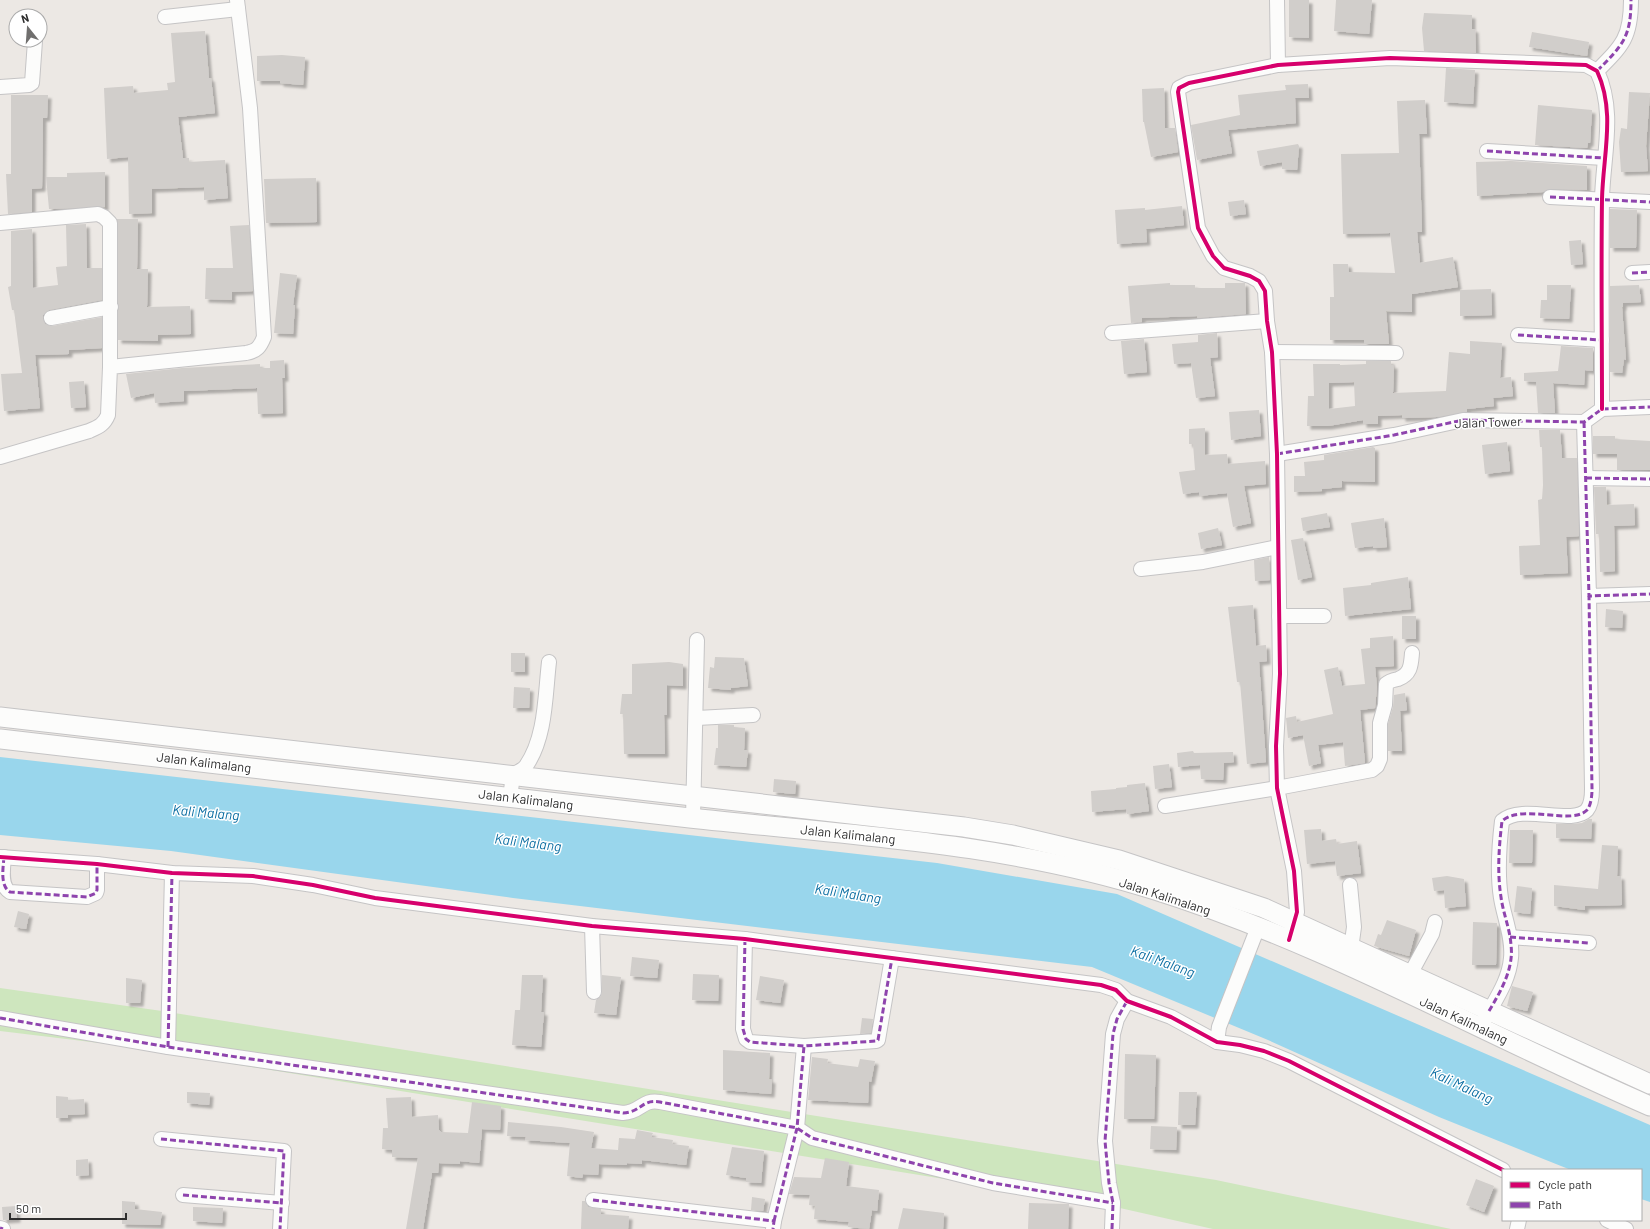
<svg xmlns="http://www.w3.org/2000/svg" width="1650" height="1229" font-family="Barlow,sans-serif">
<defs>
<filter id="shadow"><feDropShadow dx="3.5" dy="3.5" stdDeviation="1" flood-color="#0004"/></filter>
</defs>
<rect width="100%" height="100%" fill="#ece8e4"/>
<polygon fill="#cee6be" points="0,988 162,1011 1216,1180 1451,1229 1213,1229 1111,1206 116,1045 0,1031"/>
<polygon fill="#99d6ec" points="0,757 937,863 1117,894 1650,1125 1650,1202 1641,1199 1641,1170 1571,1170 1439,1117 1268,1040 1092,967 513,898 171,851 0,835"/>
<g fill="#d1cecb" fill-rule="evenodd" filter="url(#shadow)">
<polygon points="1289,0 1309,0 1309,38 1289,37"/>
<polygon points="1336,0 1372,0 1369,34 1334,31"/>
<polygon points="1424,13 1472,15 1472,29 1475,29 1476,53 1424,51 1422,28"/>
<polygon points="205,31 209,78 211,78 215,113 178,117 183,158 189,158 189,162 225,160 228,198 204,200 204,187 152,189 152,213 129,214 128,157 107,159 104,88 133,86 134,93 168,90 167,83 175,82 171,33"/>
<polygon points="1532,32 1589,42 1587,56 1529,47"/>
<polygon points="282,55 305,57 303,85 280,83 280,81 257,81 257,56"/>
<polygon points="1446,68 1475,70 1473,104 1444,102"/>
<polygon points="1308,84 1309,98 1295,98 1296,123 1228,130 1232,153 1197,160 1191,125 1240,115 1238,95 1286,90 1285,85"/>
<polygon points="1164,88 1165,128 1175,128 1178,152 1151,157 1144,122 1143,122 1142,89"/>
<polygon points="1629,92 1650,93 1646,146 1648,171 1621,172 1619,142 1621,128 1627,129"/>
<polygon points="11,95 48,95 47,118 43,118 42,188 32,189 32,212 8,214 6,174 11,174"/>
<polygon points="1425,100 1427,134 1419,134 1422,232 1417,232 1420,263 1453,257 1458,287 1412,294 1412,312 1386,311 1389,344 1364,344 1364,340 1330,340 1330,297 1334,297 1333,264 1348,264 1349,272 1395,273 1390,233 1343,234 1341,154 1399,153 1397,101"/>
<polygon points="1538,105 1592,110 1590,143 1588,143 1587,148 1535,145"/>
<polygon points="1298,144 1299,146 1297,170 1282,169 1282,162 1260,166 1257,151"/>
<polygon points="1511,161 1587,166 1587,190 1550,189 1543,192 1477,196 1476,162"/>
<polygon points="105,172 105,207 49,209 46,177 67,177 67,173"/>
<polygon points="316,178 317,222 266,223 264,179"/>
<polygon points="1244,200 1246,214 1230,216 1228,202"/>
<polygon points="1182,206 1184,225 1146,229 1147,242 1117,244 1115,210 1145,208 1145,210"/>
<polygon points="1610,209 1637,210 1636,248 1610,248"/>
<polygon points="117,219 138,219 137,269 148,269 147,307 190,306 191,334 158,335 158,341 118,340"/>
<polygon points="86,224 87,268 102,268 102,300 49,310 43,315 43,319 45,324 52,326 102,317 102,348 69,350 69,354 35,355 40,408 4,411 1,374 22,373 14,310 12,310 8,287 11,286 11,231 32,229 33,288 58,285 56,267 67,266 66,225"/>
<polygon points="249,225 253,291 232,292 232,300 205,299 206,268 233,268 230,226"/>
<polygon points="1581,240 1583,264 1571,265 1569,241"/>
<polygon points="280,273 297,275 293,305 295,305 293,334 274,333"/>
<polygon points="1170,283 1170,285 1195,285 1195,288 1225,288 1225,283 1245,283 1246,314 1197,318 1197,316 1142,318 1142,322 1131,323 1128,286"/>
<polygon points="1547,285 1571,285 1569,319 1540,318 1541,300 1547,300"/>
<polygon points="1639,285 1641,302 1623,303 1623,307 1622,307 1626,360 1624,359 1622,373 1610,372 1610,286"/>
<polygon points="1491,289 1492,315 1460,316 1460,290"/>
<polygon points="1217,333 1218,357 1210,358 1215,396 1196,398 1191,363 1174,364 1172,344 1198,342 1198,335"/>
<polygon points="1144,339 1147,372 1124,374 1121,341"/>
<path d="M1470,341l32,2 -2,35 11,-1 2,19 -20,2 1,8 -27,3v3l-30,5 -35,1v-3l-24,1v8h-15v-4l-35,6h-21l1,-30h6l-1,-32h27v1l26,-1v-3h25v4h3l-1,28 53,-2 3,-39 21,2zM1354,382l1,24 -26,3v-26z"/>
<polygon points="1561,346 1593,348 1593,371 1585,370 1584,385 1553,383 1555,413 1538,413 1536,382 1524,381 1524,373 1558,371"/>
<polygon points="284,360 285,378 282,378 283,413 258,414 257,388 184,391 184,401 155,403 154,393 131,398 126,374 182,368 260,364 260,368 270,368 270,361"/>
<polygon points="84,381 86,407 71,408 69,382"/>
<polygon points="1259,410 1261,436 1231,440 1229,412"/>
<polygon points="1205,428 1205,455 1227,454 1228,464 1265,461 1266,484 1244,486 1251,523 1233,527 1227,493 1199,496 1199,492 1183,494 1179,472 1195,470 1193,444 1189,444 1189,429"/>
<polygon points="1539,430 1560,430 1562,458 1577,458 1579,536 1566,537 1568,573 1520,575 1519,546 1540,545 1538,500 1542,499 1543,485 1542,447 1540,447"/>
<polygon points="1593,436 1615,436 1615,439 1650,441 1650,470 1617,470 1617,454 1593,454"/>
<polygon points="1507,442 1510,471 1485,474 1482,445"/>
<polygon points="1373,447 1375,448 1375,482 1342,481 1342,487 1322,489 1322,491 1294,492 1294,476 1305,476 1304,462 1324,460 1324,455"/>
<polygon points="1594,487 1606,487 1607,505 1634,504 1635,525 1614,526 1615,571 1600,572 1599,534 1596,534"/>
<polygon points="1327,513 1330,527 1303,531 1301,518"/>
<polygon points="1384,518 1387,547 1373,548 1373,546 1355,548 1351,523"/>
<polygon points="1218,528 1222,545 1201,549 1198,533"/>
<polygon points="1303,538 1312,577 1298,580 1291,540"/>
<polygon points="1269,557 1270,580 1255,581 1254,560"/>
<polygon points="1408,577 1411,609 1345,616 1343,588 1371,585 1371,583"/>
<polygon points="1253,605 1256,646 1266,645 1267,661 1259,662 1266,762 1247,764 1240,682 1237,682 1228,607"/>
<polygon points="1606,609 1623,611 1622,628 1605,627"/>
<rect x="1402" y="616" width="14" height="23"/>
<polygon points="1393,636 1394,666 1375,667 1377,687 1375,708 1360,710 1365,763 1345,766 1343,742 1318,745 1321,763 1309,766 1303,735 1288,738 1286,718 1296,716 1297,722 1333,714 1324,670 1338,667 1342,686 1365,684 1361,649 1370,648 1370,638"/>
<rect x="511" y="653" width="14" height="19"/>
<polygon points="715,657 744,658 748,686 731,688 731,690 708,688 710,667 714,668"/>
<polygon points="669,662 683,664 683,686 667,685 667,715 664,715 665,754 624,754 623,714 620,714 622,694 632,694 632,664"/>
<polygon points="514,687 530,688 529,708 513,708"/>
<polygon points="1405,693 1407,710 1400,711 1402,751 1388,751 1388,724 1393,707 1394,695"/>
<polygon points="718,725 734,725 734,727 745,728 744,750 748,750 746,767 714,765 716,748 718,748"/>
<polygon points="1193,751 1194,753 1233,752 1234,762 1224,763 1223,780 1201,779 1200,765 1178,767 1177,753"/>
<polygon points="1169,764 1172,787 1155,789 1153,766"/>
<polygon points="774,779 796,781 795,794 773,792"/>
<polygon points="1145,783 1149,811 1127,814 1126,809 1092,812 1091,791 1116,789 1116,788 1127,787 1127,785"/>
<polygon points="1589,819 1592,819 1591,839 1556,838 1556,824 1572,824 1582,823"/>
<polygon points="1321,829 1322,841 1336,839 1337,844 1357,841 1361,873 1337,876 1335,861 1307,864 1304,830"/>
<polygon points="1510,830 1533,830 1532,863 1509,863"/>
<polygon points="1602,845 1618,846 1617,876 1621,876 1622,905 1585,906 1585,910 1554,906 1554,885 1598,889"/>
<polygon points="1447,876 1464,879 1466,906 1445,908 1444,890 1434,891 1432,878"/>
<polygon points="1517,886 1532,888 1530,914 1514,912"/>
<polygon points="18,911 29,914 26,929 14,927"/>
<polygon points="1387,920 1416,930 1409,956 1374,946 1378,934 1381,935"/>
<polygon points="1473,922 1497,923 1496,965 1472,965"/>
<polygon points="632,957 659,960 657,978 630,976"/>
<polygon points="693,974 719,975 718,1001 692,1000"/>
<polygon points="522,975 543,975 541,1012 544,1012 541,1047 512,1045 515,1010 520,1010"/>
<polygon points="602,975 621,977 616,1015 594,1013 596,1000 601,996 602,992"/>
<polygon points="760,976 784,980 780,1003 756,1000"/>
<polygon points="126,978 142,980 140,1003 126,1003"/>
<polygon points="1512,986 1533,992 1527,1011 1507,1006"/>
<polygon points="862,1018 873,1019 871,1033 860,1034"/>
<polygon points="723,1050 770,1053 769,1079 772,1080 771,1094 723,1090"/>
<polygon points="1125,1054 1156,1055 1154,1119 1124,1119"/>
<polygon points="812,1057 828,1059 827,1063 858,1067 860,1059 875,1061 871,1082 869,1081 868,1103 808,1100"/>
<polygon points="187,1092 210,1093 209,1105 187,1103"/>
<polygon points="1179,1092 1197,1092 1195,1125 1178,1125"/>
<polygon points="56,1096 68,1097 68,1100 84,1099 85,1114 68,1115 68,1118 56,1118"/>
<polygon points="411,1097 412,1117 438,1115 439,1130 441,1132 468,1133 472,1102 501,1106 500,1130 482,1129 479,1163 460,1161 460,1164 439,1163 438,1173 432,1173 423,1229 406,1229 418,1158 392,1157 392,1150 382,1149 383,1128 388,1128 386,1098"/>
<polygon points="508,1122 561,1127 594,1132 591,1148 618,1150 619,1138 635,1139 637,1130 653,1133 651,1137 673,1140 672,1144 689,1146 686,1165 642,1160 642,1164 627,1163 627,1165 599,1164 598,1175 583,1174 582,1178 567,1176 570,1143 525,1140 526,1137 507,1136"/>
<polygon points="1151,1126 1177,1127 1176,1150 1150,1149"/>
<polygon points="732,1147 764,1151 761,1183 746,1182 746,1178 726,1175"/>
<polygon points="825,1158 849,1162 846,1186 879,1190 877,1211 872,1210 869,1229 848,1227 849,1222 814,1219 815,1206 809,1205 810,1195 789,1194 794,1177 821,1178"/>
<polygon points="88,1159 89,1175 76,1176 76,1160"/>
<polygon points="1476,1179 1494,1186 1484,1212 1466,1205"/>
<polygon points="752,1197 765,1199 763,1211 751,1210"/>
<polygon points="122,1201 135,1202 135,1209 162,1212 160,1225 122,1224"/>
<polygon points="582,1201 585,1201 588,1207 601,1209 601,1214 629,1216 628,1229 581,1229"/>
<polygon points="1029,1203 1069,1204 1068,1229 1028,1229"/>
<polygon points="16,1206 17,1219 3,1220 2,1207"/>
<polygon points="193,1207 223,1208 222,1223 193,1221"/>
<polygon points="903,1208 944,1213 943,1229 898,1229"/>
</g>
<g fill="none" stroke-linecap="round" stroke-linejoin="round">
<defs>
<g id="minor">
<polyline points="1277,0 1278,65"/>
<polyline points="165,17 238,9"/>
<path d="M1597,71c26,-26 34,-34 34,-71"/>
<polyline points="0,87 29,85 32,83 35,41"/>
<polyline points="1487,151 1604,158"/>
<polyline points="1550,197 1650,202"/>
<polyline points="0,223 98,214 104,217 110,223 110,367"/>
<polyline points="1632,273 1650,272"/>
<polyline points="51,318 111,307"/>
<polyline points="1112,333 1267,321"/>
<polyline points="1518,335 1602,340"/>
<polyline points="1272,352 1396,353"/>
<polyline points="1584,422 1589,596 1650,594"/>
<polyline points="1277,454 1394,435 1463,420 1584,422 1602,409 1650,407"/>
<path d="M0,457l89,-26c9,-4 15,-6 19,-16l2,-48 136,-14c11,-2 14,-6 18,-16l-14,-229 -13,-108"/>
<polyline points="1586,478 1650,479"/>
<polyline points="1141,569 1203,562 1278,547"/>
<polyline points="1279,616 1324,616"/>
<polyline points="697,718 753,715"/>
<path d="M510,798l3,-23c4,-3 10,-5 13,-9 20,-29 19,-70 23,-104"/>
<path d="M1165,806l112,-18 95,-18 5,-4 3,-7v-36l5,-18 1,-21c3,-3 7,-4 12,-5 13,-5 13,-14 14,-26"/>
<polyline points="693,819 697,640"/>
<polyline points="0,857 97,864 172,873 253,876 313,885 375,898 592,926 745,939 1101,985 1116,990 1127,1001 1171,1017 1217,1042 1240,1045 1264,1051 1289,1061 1503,1170"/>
<path d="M4,857c-1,12 -4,29 6,35l77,5 9,-4 1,-3v-26"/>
<polyline points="1350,885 1354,927 1350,956"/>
<polyline points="592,926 594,992"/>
<path d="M1291,930l6,-18 -3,-41 -17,-83 -1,-42 4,-72 -3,-220 -5,-102 -5,-31 -2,-30 -6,-10 -9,-5 -26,-8 -11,-12 -15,-28 -20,-136 1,-4 10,-5 89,-18 112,-7 196,7 11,6c19,41 6,84 5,128 -1,70 0,140 0,210"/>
<polyline points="1510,937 1589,943"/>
<polyline points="745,939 743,1029 746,1039 750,1042 804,1046 876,1041 878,1040 892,958"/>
<polyline points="1406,982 1432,934 1435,922"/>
<path d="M0,1018l168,29 455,66c19,-1 18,-14 37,-11l137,26 15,10 181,45 120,20"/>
<path d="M1485,1019c10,-19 24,-38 26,-61 2,-20 -7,-41 -10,-60 -4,-25 -2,-52 1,-77 20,-18 70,5 85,-11 4,-5 5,-14 5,-21l-3,-193"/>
<polyline points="1217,1042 1219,1027 1258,927"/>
<polyline points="168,1047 172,873"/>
<polyline points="161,1139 284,1151 280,1229"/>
<polyline points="183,1195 282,1203"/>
<polyline points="593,1200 774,1221 773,1229"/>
<polyline points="1607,1220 1626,1229"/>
<polyline points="774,1221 797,1128 804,1046"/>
<polyline points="0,1228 3,1229"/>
<polyline points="1112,1229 1113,1203 1109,1183 1105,1141 1113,1034 1117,1019 1127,1001"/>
<polyline points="1517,1229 1519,1220"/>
</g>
<g id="secondary">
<polyline points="0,717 964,827 1013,835 1119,860 1264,908 1650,1084"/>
<path d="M0,739c230,26 460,54 690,79 156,17 314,24 465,72 172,54 330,145 495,216"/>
</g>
</defs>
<use href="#minor" stroke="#c5c4c5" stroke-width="16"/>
<use href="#secondary" stroke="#c5c4c5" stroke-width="21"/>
<use href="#minor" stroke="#fcfcfb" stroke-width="14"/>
<use href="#secondary" stroke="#fcfcfb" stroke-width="19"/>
<g stroke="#8e44ad" stroke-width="3" stroke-dasharray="6 3" stroke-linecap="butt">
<path d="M1597,71c26,-26 34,-34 34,-71"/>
<polyline points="1487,151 1604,158"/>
<polyline points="1550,197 1650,202"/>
<polyline points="1632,273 1650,272"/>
<polyline points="1518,335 1602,340"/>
<polyline points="1584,422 1589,596 1650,594"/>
<polyline points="1277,454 1394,435 1463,420 1584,422 1602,409 1650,407"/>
<polyline points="1586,478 1650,479"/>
<path d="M4,857c-1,12 -4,29 6,35l77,5 9,-4 1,-3v-26"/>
<polyline points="1510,937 1589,943"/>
<polyline points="745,939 743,1029 746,1039 750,1042 804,1046 876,1041 878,1040 892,958"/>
<path d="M1489,1011c12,-20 25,-43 22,-66 -1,-16 -8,-32 -10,-48 -4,-25 -2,-51 1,-76 20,-18 70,5 85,-11 4,-5 5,-14 5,-21l-3,-193"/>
<path d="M0,1018l168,29 455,66c19,-1 18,-14 37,-11l137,26 15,10 181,45 120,20"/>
<polyline points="168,1047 172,873"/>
<polyline points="161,1139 284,1151 280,1229"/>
<polyline points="183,1195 282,1203"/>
<polyline points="593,1200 774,1221 773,1229"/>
<polyline points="774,1221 797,1128 804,1046"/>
<polyline points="0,1228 3,1229"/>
<polyline points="1112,1229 1113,1203 1109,1183 1105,1141 1113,1034 1117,1019 1127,1001"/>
</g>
<defs>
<g id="cycleway">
<polyline points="0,857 97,864 172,873 253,876 313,885 375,898 592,926 745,939 1101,985 1116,990 1127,1001 1171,1017 1217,1042 1240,1045 1264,1051 1289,1061 1503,1170"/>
<path d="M1289,940l8,-28 -3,-41 -17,-83 -1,-42 4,-72 -3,-220 -5,-102 -5,-31 -2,-30 -6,-10 -9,-5 -26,-8 -11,-12 -15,-28 -20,-136 1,-4 10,-5 89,-18 112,-7 196,7 11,6c19,41 6,84 5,128 -1,70 0,140 0,210"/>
</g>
</defs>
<use href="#cycleway" stroke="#fff" stroke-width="6"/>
<use href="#cycleway" stroke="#d6006c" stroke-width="4"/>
</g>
<g text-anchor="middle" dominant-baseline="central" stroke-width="3" stroke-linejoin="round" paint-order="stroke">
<g font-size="13" fill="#2e2e2e" stroke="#fff">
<text transform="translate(1488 422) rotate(-2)">Jalan Tower</text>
<text transform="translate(204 762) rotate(7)">Jalan Kalimalang</text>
<text transform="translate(526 799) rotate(7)">Jalan Kalimalang</text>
<text transform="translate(848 834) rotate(6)">Jalan Kalimalang</text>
<text transform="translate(1165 896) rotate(18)">Jalan Kalimalang</text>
<text transform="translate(1464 1020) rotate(25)">Jalan Kalimalang</text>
</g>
<g font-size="14" font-style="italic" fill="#0d6fa3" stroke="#fff">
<text transform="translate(206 812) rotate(5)">Kali Malang</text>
<text transform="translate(528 842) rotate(7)">Kali Malang</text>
<text transform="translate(848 893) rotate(9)">Kali Malang</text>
<text transform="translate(1163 961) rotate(20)">Kali Malang</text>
<text transform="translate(1462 1085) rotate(25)">Kali Malang</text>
</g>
</g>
<rect x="1502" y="1169" width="140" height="52" fill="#ffffff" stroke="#ababab"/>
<rect x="1510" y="1182" width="20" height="6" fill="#d6006c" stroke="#ababab"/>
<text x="1538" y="1189" font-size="12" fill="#2e2e2e">Cycle path</text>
<rect x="1510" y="1202" width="20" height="6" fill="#8e44ad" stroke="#ababab"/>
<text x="1538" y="1209" font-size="12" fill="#2e2e2e">Path</text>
<g transform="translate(28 28) rotate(343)"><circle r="19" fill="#ffffff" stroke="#ababab"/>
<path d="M0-3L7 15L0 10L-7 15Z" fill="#706f6e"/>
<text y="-6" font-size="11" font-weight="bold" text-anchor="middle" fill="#2e2e2e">N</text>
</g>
<path d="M10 1213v6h116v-6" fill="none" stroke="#2e2e2e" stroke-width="2"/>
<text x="16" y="1213" font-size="12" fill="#2e2e2e" stroke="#ffffff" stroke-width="3" paint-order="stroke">50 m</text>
</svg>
